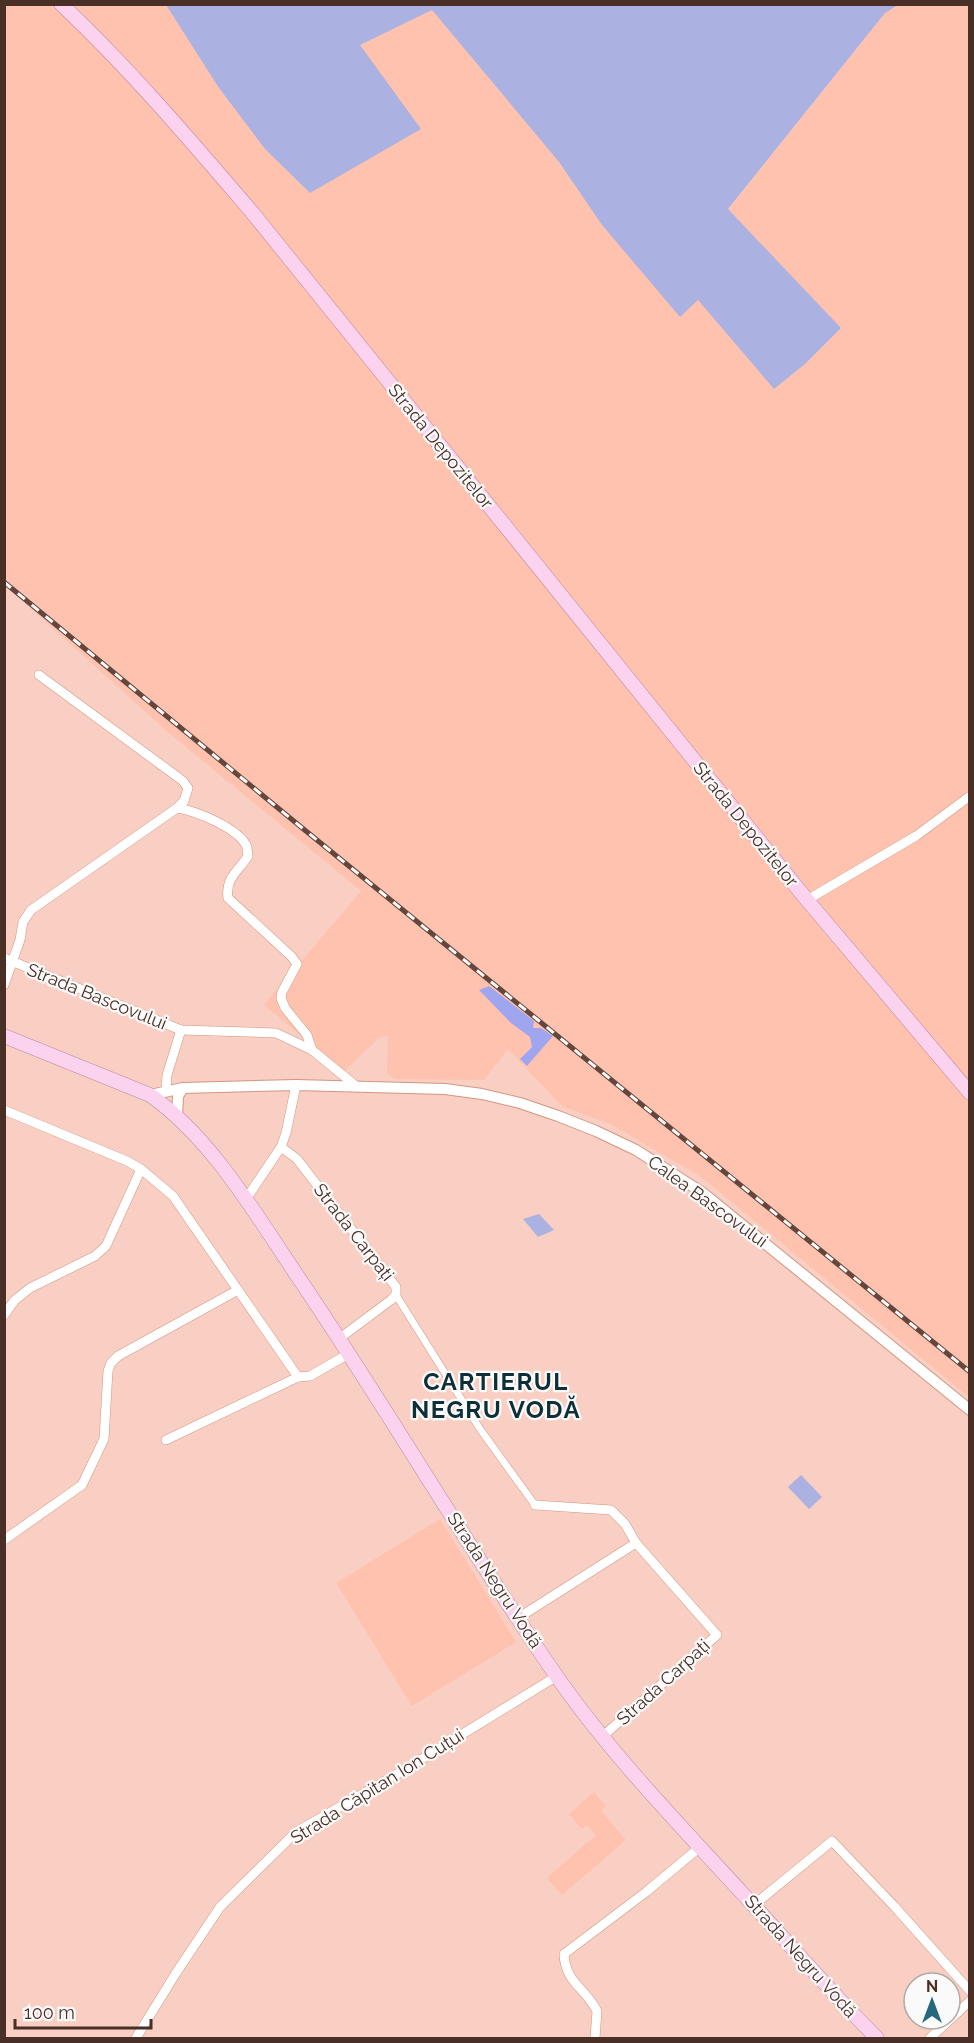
<svg xmlns="http://www.w3.org/2000/svg" width="974" height="2043" font-family="Raleway,sans-serif">
<rect width="100%" height="100%" fill="#f8cfc2"/>
<g fill="#fec2ae">
<polygon points="5,5 166,5 219,88 265,149 310,193 360,45 432,10 559,162 602,225 680,316 698,300 774,389 805,364 841,328 728,210 885,13 898,5 969,5 969,1397 700,1176 612,1125 562,1106 508,1049 484,1080 397,1079 393,1078 387,1073 388,1035 378,1039 344,1071 264,1005 361,891 170,734 5,585"/>
<polygon points="440,1519 516,1642 412,1706 336,1583"/>
<polygon points="594,1792 606,1806 601,1811 626,1840 562,1895 547,1878 596,1835 587,1825 582,1829 569,1814"/>
</g>
<g fill="#abb1e0">
<polygon points="166,5 898,5 885,13 728,209 841,328 805,364 774,389 698,300 680,317 602,225 559,162 432,10 360,45 421,129 310,193 265,149 219,88"/>
<polygon points="539,1214 554,1230 538,1237 523,1219"/>
<polygon points="801,1475 822,1497 809,1509 788,1487"/>
</g>
<polygon fill="#9fa5ee" points="489,986 534,1021 533,1028 541,1028 553,1036 527,1066 520,1059 532,1047 530,1037 511,1023 479,990"/>
<g fill="none" stroke-linecap="round" stroke-linejoin="round">
<defs>
<polyline id="pedestrian" points="396,1295 480,1429 535,1505"/>
<g id="minor">
<path d="M177,808c19,3 62,20 70,39 0,1 1,9 1,9 -10,16 -23,22 -20,42l64,59 5,7 -15,28 -1,6 4,10 22,27 5,15"/>
<polyline points="807,900 916,836 970,796"/>
<polyline points="4,958 181,1030 276,1033 312,1050 356,1086"/>
<polyline points="4,985 20,940 23,922 31,910 177,808 184,801 188,788 183,781 39,675"/>
<polyline points="166,1090 167,1075 181,1030"/>
<polyline points="4,1110 127,1161 141,1169 173,1196 298,1377 310,1376 350,1353"/>
<polyline points="281,1147 297,1159 396,1287 396,1295 391,1300 340,1338"/>
<polyline points="246,1199 281,1147 286,1133 296,1085"/>
<polyline points="4,1315 15,1300 30,1288 95,1256 106,1246 141,1169"/>
<polyline points="166,1440 298,1377"/>
<polyline points="535,1505 611,1510 625,1524 636,1543"/>
<polyline points="4,1540 82,1485 104,1439 108,1371 111,1363 118,1356 238,1290"/>
<polyline points="518,1618 636,1543 717,1635 603,1736"/>
<polyline points="754,1905 832,1841 894,1906 970,1991"/>
<polyline points="136,2038 176,1973 220,1907 296,1832 404,1770 557,1676"/>
<path d="M595,2038l2,-27c-11,-22 -32,-29 -33,-57l82,-62 54,-45"/>
<polyline points="930,2038 970,2001"/>
</g>
<g id="tertiary">
<polyline points="150,1095 183,1088 296,1085 445,1089 482,1094 520,1103 558,1116 596,1131 636,1150 703,1193 970,1410"/>
<polyline points="177,1116 178,1096 183,1088"/>
</g>
<g id="primary">
<path d="M61,4c69,65 129,136 190,207l556,689 163,193"/>
<path d="M4,1036l146,59c61,43 103,115 144,176 90,132 170,271 261,403 55,79 122,148 187,219 45,48 88,99 135,145"/>
</g>
</defs>
<use href="#pedestrian" stroke="#d4957f" stroke-width="8"/>
<use href="#minor" stroke="#d4957f" stroke-width="10"/>
<use href="#tertiary" stroke="#d4957f" stroke-width="12"/>
<use href="#primary" stroke="#bc87a1" stroke-width="15"/>
<use href="#pedestrian" stroke="#fff" stroke-width="7"/>
<use href="#minor" stroke="#fff" stroke-width="9"/>
<use href="#tertiary" stroke="#fff" stroke-width="10"/>
<use href="#primary" stroke="#fcd3ee" stroke-width="14"/>
<defs>
<polyline id="rail" points="4,582 301,827 970,1372"/>
</defs>
<use href="#rail" stroke="#63473d" stroke-width="5"/>
<use href="#rail" stroke="#fafafa" stroke-width="3" stroke-dasharray="9" stroke-linecap="butt"/>
</g>
<g text-anchor="middle" dominant-baseline="central" stroke-width="4.5" stroke-linejoin="round" paint-order="stroke">
<g font-size="18" fill="#492f26" stroke="#fafafa">
<text transform="translate(441 446) rotate(51)">Strada Depozitelor</text>
<text transform="translate(746 824) rotate(51)">Strada Depozitelor</text>
<text transform="translate(97 996) rotate(22)">Strada Bascovului</text>
<text transform="translate(708 1201) rotate(36)">Calea Bascovului</text>
<text transform="translate(354 1232) rotate(52)">Strada Carpați</text>
<text transform="translate(495 1580) rotate(57)">Strada Negru Vodă</text>
<text transform="translate(663 1682) rotate(-42)">Strada Carpați</text>
<text transform="translate(377 1786) rotate(-32)">Strada Căpitan Ion Cuțui</text>
<text transform="translate(801 1956) rotate(48)">Strada Negru Vodă</text>
</g>
<g font-size="24" font-weight="bold" letter-spacing="1.5" fill="#0f2f38" stroke="#fafafa">
<text x="496" y="1381">CARTIERUL<tspan x="496" dy="28">NEGRU VODĂ</tspan></text>
</g>
</g>
<rect width="974" height="2043" fill="none" stroke="#492f26" stroke-width="12"/>
<g transform="translate(932 2001)"><circle r="28" fill="#fafafa" stroke="#b3a9a5" stroke-width="1.5"/>
<path d="M0-4.5L10 22L0 15L-10 22Z" fill="#27697c"/>
<text y="-9" font-size="16" font-weight="bold" text-anchor="middle" fill="#492f26">N</text>
</g>
<path d="M15 2019v9h136v-9" fill="none" stroke="#492f26" stroke-width="3"/>
<text x="24" y="2019" font-size="18" fill="#492f26" stroke="#fafafa" stroke-width="4.5" paint-order="stroke">100 m</text>
</svg>
